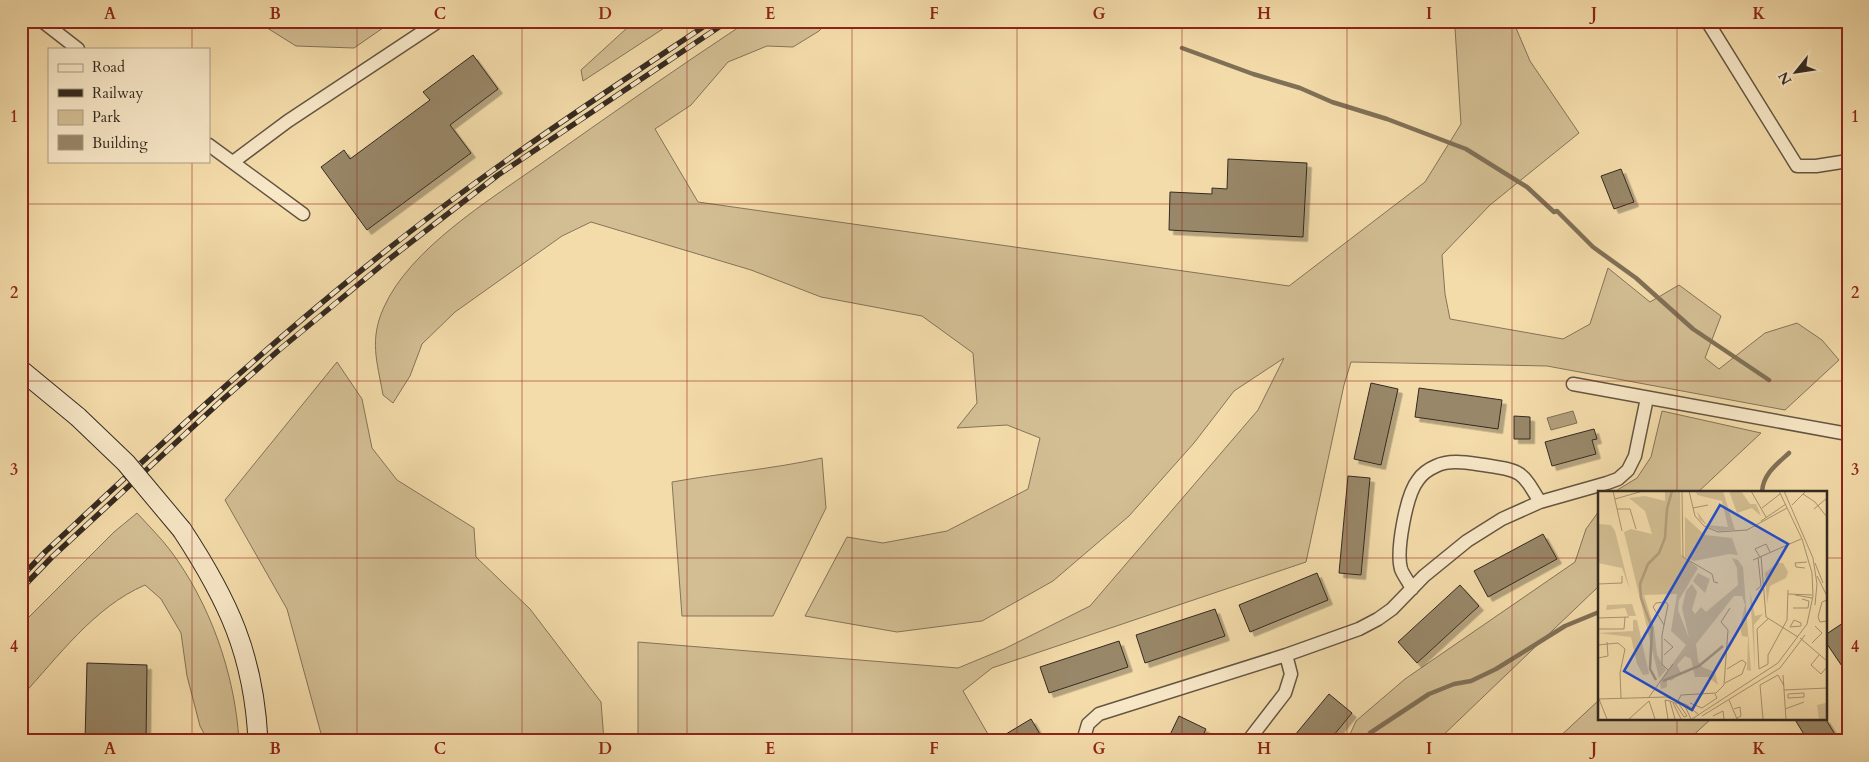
<svg xmlns="http://www.w3.org/2000/svg" width="1869" height="762" font-family="Cardo,serif">
  <style>
    .green { fill: #d3be93; stroke: #84745a }
    .water { fill: #b39f7b; stroke: #807057 }
    .lines { fill: none; stroke-linecap: round; stroke-linejoin: round }
    .stream { stroke: #807057; stroke-width: 4.5 }
    .building { fill: #988768; stroke: #342a20; filter: url(#shadow) }
    .street-casing { stroke: #645642; stroke-width: 15 }
    .secondary-casing { stroke: #342a20; stroke-width: 21 }
    .street { stroke: #f8e8c8; stroke-width: 12 }
    .secondary { stroke: #f8e8c8; stroke-width: 19 }
    .rail-casing { stroke: #342a20; stroke-width: 5.5 }
    .rail { stroke: #f8e8c8; stroke-width: 4; stroke-dasharray: 11; stroke-linecap: butt }
    .secondary-bridge-casing { stroke: #342a20; stroke-width: 21; stroke-linecap: butt }
    .secondary-bridge { stroke: #f8e8c8; stroke-width: 19 }
    .grid { fill: none; stroke: #8f2418; stroke-width: 1; stroke-opacity: 0.55 }
    .inset-river { fill: none; stroke: #b39f7b; stroke-width: 2.5 }
    .inset-road { fill: none; stroke: #a79573; stroke-width: 1 }
    .view { fill: #1d4ed8; fill-opacity: 0.15; stroke: #1d4ed8; stroke-width: 2.5 }
    .inset-edge { fill: none; stroke: #342a20; stroke-width: 2.5 }
    .neatline { fill: none; stroke: #8f2418; stroke-width: 2 }
    .grid-label { font-size: 16px; text-anchor: middle; font-weight: bold; fill: #8f2418 }
  </style>
  <defs>
    <filter id="shadow"><feDropShadow dx="4.5" dy="4.5" stdDeviation="0" flood-color="#0004"/></filter>
  </defs>
  <rect width="100%" height="100%" fill="#f4dcaa"/>
  <filter id="stains"><feTurbulence type="fractalNoise" baseFrequency=".004" numOctaves="4"/><feColorMatrix values="0 0 0 0 .2 0 0 0 0 .09 0 0 0 0 .02 0 0 0 .5 -.17"/></filter>
  <radialGradient id="worn" r=".72"><stop offset=".6" stop-color="#630" stop-opacity="0"/><stop offset="1" stop-color="#630" stop-opacity=".3"/></radialGradient>
  <path class="green" d="M256 21H393L354 48 296 46Z
    M630 21H675L583 81 581 70 627 28Z
    M748 21H829L819 31 793 47 767 46 728 62 691 105 655 129 698 202 1289 286 1425 182 1461 124 1455 28 1452 21H1513L1530 61 1579 133 1490 205 1442 255 1445 294 1450 319 1563 339 1590 324 1608 268 1650 302 1679 285 1721 316 1705 358 1719 369 1765 333 1797 323 1822 340 1839 360 1785 410 1547 366 1351 362 1344 385 1306 562 992 668 963 691 992 741H638V642L958 668 1004 649 1090 606 1258 410 1284 358 1234 391 1194 443 1129 516 1053 581 982 621 897 632 805 616 847 537 883 543 947 531 1028 489 1040 438 1007 425 957 428 977 403 973 353 922 316 821 297 751 270 591 222 562 236 455 312 422 344 410 376 393 403 383 395C377 361 369 340 384 307 410 249 488 201 539 165 608 116 677 68 748 21Z
    M337 362 362 399 372 448 397 480 474 528 476 557 530 609 601 702 604 741H323L287 609 225 500Z
    M1662 411 1761 433 1698 492H1614L1637 478 1651 457Z
    M822 458 826 508 773 616H682L672 482C722 473 773 469 822 458Z
    M1599 511V586L1437 741H1347L1356 721 1405 679 1575 562 1586 529Z
    M137 513C148 525 160 537 170 550 210 603 235 674 239 741H208L200 726 187 676 181 633 161 599 145 585C94 607 58 657 21 697V625L114 532Z
    M1599 700V718H1712L1687 741H1555Z"/>
  <path class="water" d="M1573 411 1577 423 1551 430 1547 418Z"/>
  <g class="lines">
    <path class="stream" d="M1182 48 1253 74 1300 88 1332 102 1387 119 1466 149 1527 187 1554 212 1557 211 1593 247 1636 278 1693 329 1769 380
      M1762 492C1763 474 1777 464 1789 453
      M1364 741 1370 733 1429 694 1454 684 1471 681 1496 669 1565 626 1599 612"/>
  </g>
  <path class="building" d="M473 55 498 89 450 125 471 153 367 230 321 167 344 150 350 159 430 100 423 92Z
    M1228 159 1307 163 1303 237 1169 230 1170 192 1212 194V188L1227 189Z
    M1621 169 1634 202 1614 209 1601 176Z
    M1371 383 1398 389 1381 465 1354 459Z
    M1419 388 1502 400 1498 429 1415 417Z
    M1514 416 1530 417V439H1514Z
    M1594 429 1597 439 1592 440 1596 454 1552 466 1545 442Z
    M1348 476 1370 478 1361 575 1339 573Z
    M1543 534 1557 559 1488 597 1474 571Z
    M1317 573 1328 600 1250 632 1239 605Z
    M1460 585 1479 606 1417 663 1398 642Z
    M1215 609 1225 636 1145 663 1136 635Z
    M1846 621 1848 625V675L1825 641V635Z
    M1119 641 1128 667 1049 693 1040 667Z
    M87 663 147 665 146 741H85Z
    M1329 694 1352 713 1329 741H1290Z
    M1179 716 1206 729 1200 741H1167Z
    M1794 718H1825L1839 741H1808Z
    M1031 719 1044 741H1011L1006 734Z"/>
  <g class="lines">
    <g class="street-casing">
      <path id="street" d="M42 21 78 49
        M1707 21 1797 166H1816L1848 161
        M209 145 303 214
        M233 162 288 121 439 21
        M1573 384 1848 434
        M1412 589C1409 582 1403 575 1401 569 1396 551 1406 495 1418 480 1422 474 1429 469 1436 466 1450 459 1469 463 1484 465 1522 471 1521 470 1540 502
        M1083 741 1088 724 1099 714 1286 655 1359 629 1378 619 1392 609 1424 576 1467 541 1502 519 1540 502 1607 483 1618 479 1628 470 1635 456 1647 398
        M1248 741 1285 693 1291 674 1286 655"/>
    </g>
    <g class="secondary-casing">
      <path id="secondary" d="M21 370 78 417
        M182 530C228 600 254 655 258 741"/>
    </g>
    <use href="#street" class="street"/>
    <use href="#secondary" class="secondary"/>
    <g class="rail-casing">
      <path id="rail" d="M21 577 46 551C156 449 265 346 383 253 488 169 600 96 712 21
        M21 589 52 557 221 401 279 350 388 260 498 175 728 21"/>
    </g>
    <use href="#rail" class="rail"/>
    <g class="secondary-bridge-casing">
      <path id="secondary-bridge" d="M78 417 126 463 182 530"/>
    </g>
    <use href="#secondary-bridge" class="secondary-bridge"/>
  </g>
  <path class="grid" d="M192 21V49M357 21V741M522 21V741M687 21V741M852 21V741M1017 21V741M1182 21V741M1347 21V741M1512 21V741M1677 21V492M192 161V741M21 204H1848M21 381H1848M21 558H1599M1825 558H1848M1677 718V741"/>
  <g transform="translate(1598 491)">
    <rect width="229" height="229" fill="#f4dcaa"/>
    <path d="M67 0H82L83 63 100 77 81 109 80 119 91 147 84 117 88 100 94 93 99 101 94 119 97 123 103 116 108 121 140 94 139 77 134 67 140 69 145 76 153 180 149 179 150 146 144 145 142 136 147 114 144 105H136L98 153 100 170 104 176 117 181 120 194 110 186H97L93 168 87 165 79 174 83 182 73 190 69 187V196L63 198 62 190 88 154 73 140 79 103 46 104 56 136 59 164 68 179 61 187 26 41 33 38 54 43 47 20 31 7 47 5 67 10ZM98 0H125L137 39 121 40 113 37 107 33 101 28 99 20 109 34 130 36 124 10 99 4ZM131 0H143L152 13H158L163 25 154 17 139 22ZM87 26 107 44 134 47 140 64 131 63 96 70 87 66ZM0 33 13 34 17 40 32 99 24 77 0 72ZM179 72H185L190 81 188 87 172 95 169 113 167 82ZM100 82 112 88 107 102 95 90ZM152 101 157 125 165 123 156 134 157 181ZM34 113 38 125H30L27 117 8 119 9 114ZM35 129H39L51 183 45 184 39 173 33 146 0 142 35 140ZM228 212 229 228H221L219 214Z" fill="#d3be93"/>
    <path class="inset-river" d="M58 189 52 178 54 137 43 107 42 93 50 73 61 62 67 47 69 18 74 0M65 190 101 175 125 155"/>
    <path class="inset-road" d="M15 0 24 40M84 0 85 66 114 83 116 91 120 92M91 0 97 25 106 35 120 41 149 39 189 17M153 0 168 26M186 0 215 67 219 93 217 114M205 3 217 11 229 26M17 8 45 0M194 14 208 0M95 17 110 14M164 17 182 3M19 18H32L38 38M216 18 229 7M229 25V43M163 30 188 13M163 65 168 126 200 146M162 66 157 58 168 53 172 61M155 69 203 48M217 72 225 92M207 77 198 76 197 72 209 71M219 85 229 105M0 93 24 92V85M158 99 163 95 160 67M190 103 214 104M197 104 214 107M229 109 224 111 220 126 222 131 229 130M195 117H210L211 110 204 108M0 127 31 126M170 128 159 138 161 178 170 173V164L189 129 190 99M196 129 203 132V135L192 136ZM66 134 55 116 58 112 68 111 70 114 64 144V173L70 179M0 138H26L27 126M202 147 229 170M66 148 75 156 66 164M214 152 224 142 217 135M0 154 20 152 27 158 22 182 23 207M221 164 213 174 223 183 229 176M0 167 10 165 9 151M185 184 188 228M127 192 144 183 148 172 144 169 129 178M186 199 229 197M206 202V206L190 207V203ZM51 206 75 173M0 208 68 206 89 214 101 224M1 208 9 228M131 209 139 228M72 210 77 228M80 210 83 204 118 202 126 194 130 139 123 131 132 117M75 212 83 228M92 212 104 217 119 207 117 203M86 213 93 228M136 218 142 216 143 225 139 227M187 218 206 211M104 225 182 177 207 144M115 225 125 220 126 228M31 228 51 210 57 228M70 228 67 209 72 210 77 212H80L81 213 89 225 86 226 77 212M94 228 180 172 209 133 215 105 214 82 204 48 181 0M165 228 162 194 180 184 186 195"/>
    <path class="view" d="M122 14 190 53 94 219 26 180Z"/>
    <rect width="229" height="229" class="inset-edge"/>
  </g>
  <rect width="1869" height="762" fill="none" stroke="#f4dcaa" stroke-width="55"/>
  <rect x="48" y="48" width="162" height="115" fill="#f8e8c8" stroke="#aa9c85"/>
  <rect x="58" y="64" width="25" height="8" fill="#f8e8c8" stroke="#aa9c85"/>
  <text x="92" y="72" font-size="15" fill="#342a20">Road</text>
  <rect x="58" y="89" width="25" height="8" fill="#342a20" stroke="#aa9c85"/>
  <text x="92" y="98" font-size="15" fill="#342a20">Railway</text>
  <rect x="58" y="110" width="25" height="15" fill="#d3be93" stroke="#aa9c85"/>
  <text x="92" y="122" font-size="15" fill="#342a20">Park</text>
  <rect x="58" y="135" width="25" height="15" fill="#988768" stroke="#aa9c85"/>
  <text x="92" y="148" font-size="15" fill="#342a20">Building</text>
  <g transform="translate(1796 72) rotate(240)" stroke="#f8e8c8" stroke-width="4" paint-order="stroke">
  <path d="M0-4L9 19L0 12L-9 19Z" fill="#342a20"/>
  <text y="-8" font-size="14" font-weight="bold" text-anchor="middle" fill="#342a20">N</text>
  </g>
  <rect x="28" y="28" width="1814" height="706" class="neatline"/>
  <g class="grid-label">
    <text x="110" y="19">A</text>
    <text x="275" y="19">B</text>
    <text x="440" y="19">C</text>
    <text x="605" y="19">D</text>
    <text x="770" y="19">E</text>
    <text x="934" y="19">F</text>
    <text x="1099" y="19">G</text>
    <text x="1264" y="19">H</text>
    <text x="1429" y="19">I</text>
    <text x="1594" y="19">J</text>
    <text x="1759" y="19">K</text>
    <text x="14" y="122">1</text>
    <text x="1855" y="122">1</text>
    <text x="14" y="298">2</text>
    <text x="1855" y="298">2</text>
    <text x="14" y="475">3</text>
    <text x="1855" y="475">3</text>
    <text x="14" y="652">4</text>
    <text x="1855" y="652">4</text>
    <text x="110" y="754">A</text>
    <text x="275" y="754">B</text>
    <text x="440" y="754">C</text>
    <text x="605" y="754">D</text>
    <text x="770" y="754">E</text>
    <text x="934" y="754">F</text>
    <text x="1099" y="754">G</text>
    <text x="1264" y="754">H</text>
    <text x="1429" y="754">I</text>
    <text x="1594" y="754">J</text>
    <text x="1759" y="754">K</text>
  </g>
  <rect width="100%" height="100%" filter="url(#stains)"/>
  <rect width="100%" height="100%" fill="url(#worn)"/>
</svg>
